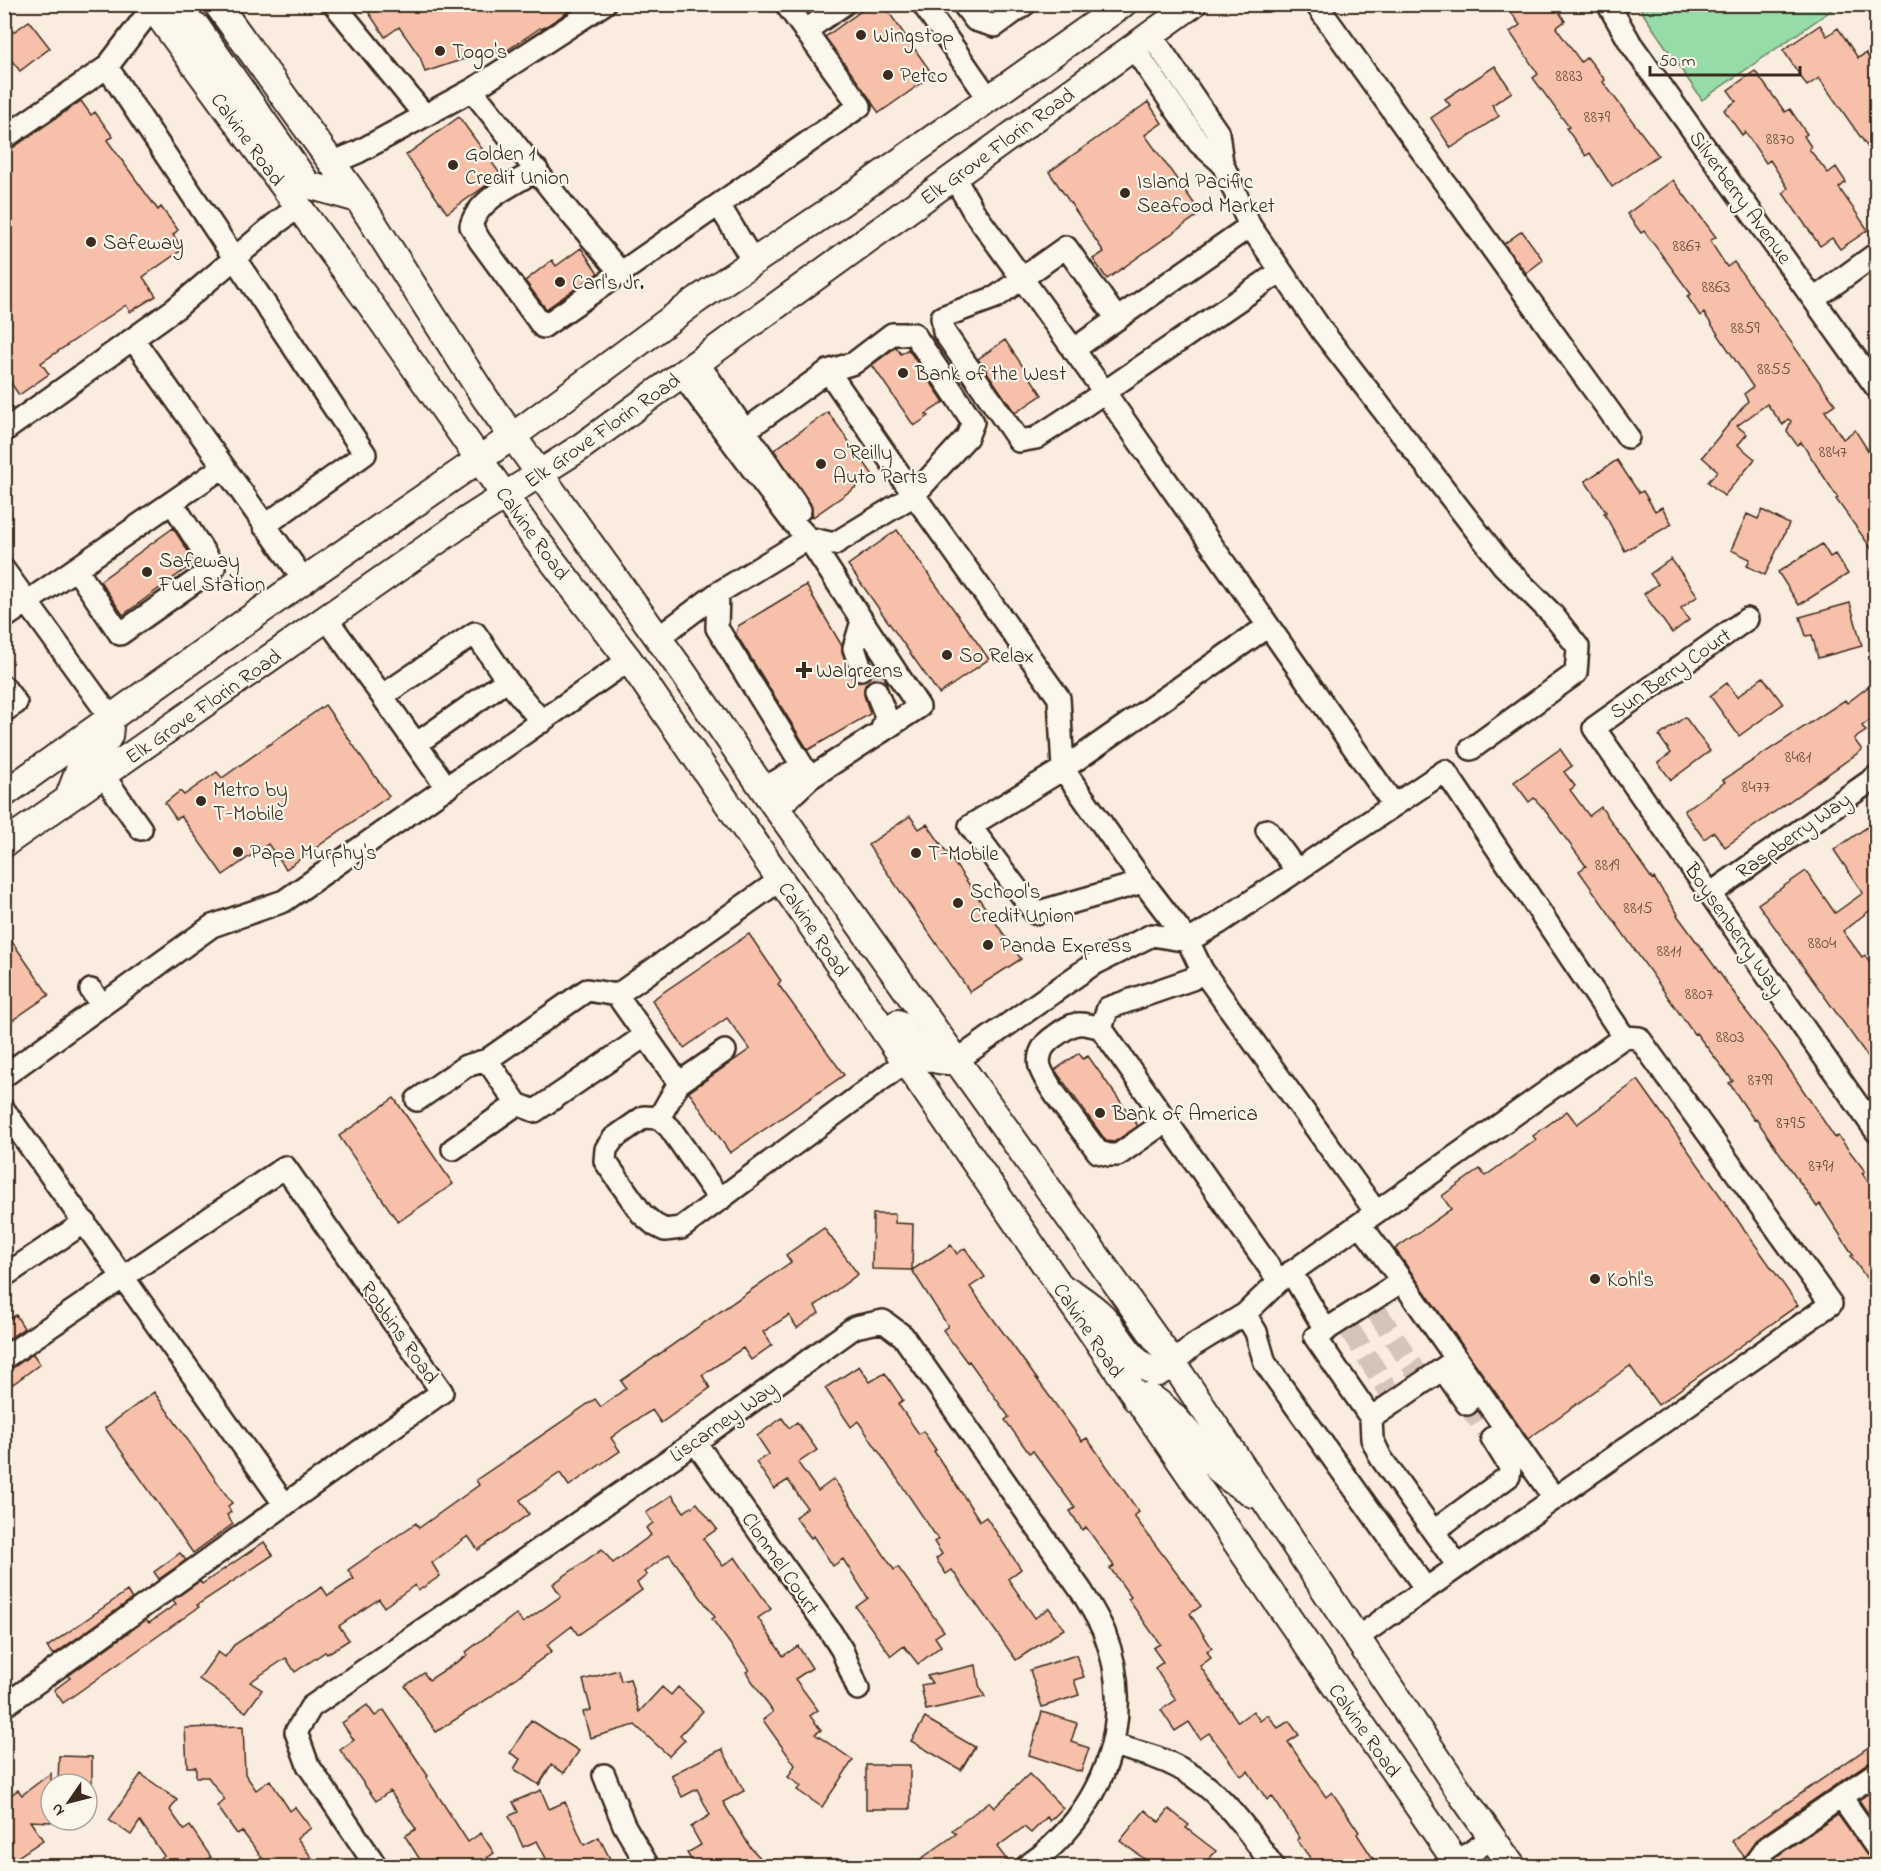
<svg xmlns="http://www.w3.org/2000/svg" width="1881" height="1871" font-family="'Indie Flower',sans-serif">
  <style>
    .green { fill: #96dba8; stroke: #688263; stroke-width: 1.5 }
    .building { fill: #f7c0aa; stroke: #3b2a1e; stroke-width: 1.5 }
    .lines { fill: none; stroke-linecap: round; stroke-linejoin: round }
    .minor-tunnel { stroke: #d4c5b8; stroke-width: 21; stroke-dasharray: 21 10; stroke-linecap: butt }
    .minor-casing { stroke: #3b2a1e; stroke-width: 26 }
    .major-casing { stroke: #3b2a1e; stroke-width: 30 }
    .minor { stroke: #fbf7ec; stroke-width: 21 }
    .major { stroke: #fbf7ec; stroke-width: 26 }
    .poi-dot { fill: #3b2a1e; stroke: #fbf7ec; stroke-width: 2 }
    .labels { text-anchor: middle; stroke-width: 4.5; stroke-linejoin: round; paint-order: stroke }
    .number-label { font-size: 18px; fill: #6a5041 }
    .poi-label { font-size: 21px; fill: #3b2a1e; stroke: #fbf7ec; text-anchor: start }
    .street-label { font-size: 21px; fill: #3b2a1e; stroke: #fbf7ec }
  </style>
  <rect width="100%" height="100%" fill="#faecdf"/>
  <filter id="ink" filterUnits="userSpaceOnUse"><feTurbulence type="fractalNoise" baseFrequency=".0167" numOctaves="2"/><feDisplacementMap in="SourceGraphic" scale="12" xChannelSelector="R" yChannelSelector="G"/><feConvolveMatrix kernelMatrix="1 2 1 2 8 2 1 2 1" color-interpolation-filters="sRGB"/></filter>
  <g filter="url(#ink)">
    <path class="green" d="M1638 5H1839L1702 100 1646 18Z"/>
    <path class="building" d="M363 4H580L542 29 540 28 499 56 494 49 425 72 420 57 399 27 385 37Z
      M871 4H883L933 75 879 113 825 37Z
      M1505 4H1554L1565 21 1556 28 1581 62 1587 57 1605 80 1603 82 1658 155 1612 187 1590 153 1586 156 1566 128 1569 127 1533 78 1538 74 1510 32 1520 25Z
      M29 21 50 48 20 71 4 51V39Z
      M1820 25 1827 36 1838 28 1858 58 1866 53 1876 69V159L1819 78 1807 86 1783 50Z
      M1495 66 1512 92 1492 105 1499 116 1451 148 1431 118 1450 105 1445 99Z
      M1755 71 1785 112 1790 109 1807 134 1804 136 1811 147 1809 149 1828 173 1836 167 1846 182 1839 188 1868 230 1840 249 1832 238 1820 246 1783 193 1788 188 1770 160 1766 163 1745 132 1742 135 1724 110 1736 101 1728 90Z
      M81 101 91 115 95 112 113 137 107 140 158 210 161 207 178 230 173 235 183 249 143 277 156 296 130 312 126 305 41 363 49 374 19 395 11 383 4 387V154Z
      M1148 102 1162 123 1145 135 1201 213 1107 279 1093 259 1104 252 1049 172Z
      M459 117 501 175 447 213 406 155Z
      M1673 180 1716 237 1710 241 1727 267 1734 262 1835 404 1825 411 1843 439 1855 430 1876 463V555L1836 499 1838 498 1801 442 1797 445 1787 431 1791 421 1788 419 1783 425 1767 404 1737 426 1747 434 1738 445 1755 459 1724 496 1708 482 1718 471 1702 457 1748 401 1744 394 1753 387 1704 313 1700 316 1687 296 1691 294 1644 231 1641 233 1627 214Z
      M1522 231 1543 260 1526 273 1504 244Z
      M581 248 598 273 546 309 525 281 552 260 556 266Z
      M1005 340 1042 395 1015 413 978 359Z
      M896 347 901 354 908 349 944 402 926 414 929 416 914 426 872 365Z
      M828 412 873 475 813 517 810 503 774 450Z
      M1617 460 1639 493 1643 491 1655 511 1662 507 1672 524 1625 551 1604 513 1606 512 1585 481Z
      M1762 510 1789 524 1765 575 1747 566 1750 559 1731 550 1747 514 1758 519Z
      M173 528 195 562 123 615 100 581Z
      M897 530 989 659 939 694 848 565Z
      M1822 544 1830 557 1835 554 1848 574 1799 605 1778 572Z
      M1671 559 1698 596 1681 608 1689 620 1672 633 1644 594 1658 584 1650 574Z
      M806 585 842 646V652L852 678 859 682 870 678 874 671 873 661 888 685 877 678 866 683 864 689V695L870 714 808 750 736 634 738 626Z
      M1850 603 1862 646 1818 658 1812 635 1806 636 1800 617Z
      M1763 677 1783 704 1739 736 1710 696 1727 683 1737 697Z
      M1876 681V715L1862 726 1866 731 1854 739 1862 750 1725 847 1714 832 1704 839 1684 811 1725 782 1723 780 1845 700 1847 703Z
      M325 705 389 796 286 869 268 844 223 875 181 816 176 819 165 803 180 791 184 795 217 772 222 778Z
      M1685 717 1710 751 1671 780 1658 763 1671 753 1659 736Z
      M1560 749 1572 766 1564 772 1575 786 1570 790 1589 816 1601 807 1652 879 1654 878 1678 914 1677 915 1740 1001 1739 1002 1777 1051 1835 1138 1838 1136 1865 1171 1862 1173 1876 1194V1292L1851 1256 1853 1255 1820 1204 1817 1207 1756 1119 1754 1120 1729 1083 1733 1081 1696 1033 1694 1034 1579 871 1586 866 1544 809 1534 798 1529 802 1514 782Z
      M910 816 919 829 927 824 1021 959 970 992 868 845Z
      M1876 821V913L1873 908 1843 931 1862 957 1865 955 1876 971V1068L1758 904 1806 871 1835 913 1863 893 1834 850Z
      M4 930 49 995 4 1026Z
      M749 934 781 981 778 984 844 1075 730 1153 689 1092 750 1049 727 1018 684 1048 652 1000Z
      M1079 1053 1083 1059 1088 1056 1138 1126 1114 1142 1106 1141 1055 1070Z
      M1638 1080 1798 1305 1658 1405 1630 1366 1528 1439 1395 1249 1451 1209 1442 1196 1480 1169 1485 1176 1536 1140 1533 1136 1567 1111 1577 1124Z
      M394 1098 453 1184 398 1222 339 1136Z
      M873 1214H895V1223L913 1224 912 1270 951 1245 957 1254 965 1248 985 1277 970 1287 1082 1441 1087 1438 1139 1512 1134 1516 1201 1606 1190 1614 1212 1648 1207 1651 1211 1658 1200 1666 1238 1722 1253 1711 1260 1721 1268 1715 1278 1728 1289 1721 1299 1735 1288 1742 1326 1797 1332 1792 1359 1832 1357 1834 1378 1866H1316L1297 1840 1300 1838 1272 1796 1267 1800 1248 1771 1241 1776 1209 1733 1200 1739 1189 1722 1175 1731 1161 1710 1176 1700 1155 1668 1163 1662 1153 1648 1160 1644 1128 1599 1131 1597 1110 1568 1114 1566 1086 1527 1082 1530 1070 1511 1075 1508 1033 1451 1029 1453 1005 1420 1009 1417 969 1361 967 1362 943 1330 948 1326 912 1270 872 1269Z
      M824 1228 858 1274 815 1306 819 1313 797 1328 789 1315 763 1332 772 1345 751 1360 743 1348 702 1375 710 1388 661 1423 652 1410 624 1428 611 1438 620 1451 569 1486 560 1473 520 1500 529 1514 478 1550 468 1536 432 1563 440 1576 418 1591 415 1585 384 1607 379 1599 339 1626 349 1640 327 1654 325 1652 295 1672 286 1658 250 1682 262 1690 246 1712 199 1679 218 1652 225 1657 234 1645 322 1587 328 1596 354 1579 348 1570 416 1523 419 1528 479 1485 476 1480 595 1399 601 1407 626 1388 621 1381 791 1262 786 1255Z
      M4 1315 8 1320 16 1315 24 1328 4 1342Z
      M33 1354 40 1364 13 1384 4 1371 11 1369Z
      M859 1366 870 1382 885 1373 903 1400 898 1404 919 1434 923 1431 936 1450 934 1451 980 1521 986 1517 1021 1569 1008 1579 1035 1618 1049 1608 1064 1629 1016 1660 952 1570 946 1574 936 1559 942 1554 934 1542 938 1539 858 1421 851 1427 825 1388Z
      M154 1392 232 1503 228 1506 231 1512 227 1515 233 1524 193 1553 105 1428Z
      M782 1418 789 1428 797 1422 817 1450 798 1463 818 1491 834 1479 894 1570 898 1567 944 1631 935 1637 941 1646 918 1664 904 1646 891 1656 856 1607 868 1598 843 1559 833 1566 813 1536 811 1538 795 1517 807 1508 788 1480 774 1489 756 1462 769 1454 757 1436Z
      M672 1495 684 1512 697 1503 717 1529 703 1539 723 1566 735 1557 750 1579 771 1609 758 1618 783 1656 798 1646 812 1668 795 1679 818 1710 810 1716 821 1730 815 1734 853 1760 822 1807 797 1790 801 1786 788 1777 795 1765 763 1720 773 1712 746 1672 749 1670 712 1619 715 1617 669 1554 644 1572 647 1575 637 1583 642 1590 578 1635 572 1626 547 1645 552 1651 489 1698 436 1732 405 1686 424 1673 429 1680 468 1655 466 1652 516 1614 523 1623 561 1596 553 1584 602 1549 613 1563 651 1535 646 1528 653 1523 646 1513Z
      M264 1542 273 1555 197 1605 199 1607 63 1703 54 1690 70 1678 68 1676 146 1620 149 1623 176 1604 173 1600 200 1581 202 1584Z
      M180 1553 186 1560 159 1579 154 1572Z
      M127 1591 132 1599 53 1655 47 1647Z
      M1076 1655 1084 1677 1074 1680 1079 1695 1042 1707 1030 1670Z
      M976 1665 979 1685 985 1697 926 1710 921 1685 932 1683 927 1676Z
      M618 1670 621 1681 630 1679 639 1712 662 1687 671 1695 678 1687 703 1711 680 1735 685 1740 669 1756 635 1725 590 1738 583 1712 591 1710 583 1680Z
      M367 1705 375 1716 384 1710 428 1776 426 1777 468 1842 481 1833 494 1853 487 1858 492 1866H424L405 1836 416 1829 390 1791 376 1801 340 1750 354 1740 342 1723Z
      M1042 1712 1077 1723 1071 1742 1089 1748 1081 1772 1029 1755Z
      M925 1718 975 1747 961 1770 911 1741Z
      M531 1720 579 1751 564 1773 551 1765 539 1785 514 1769 520 1759 510 1753Z
      M243 1726 245 1774 256 1790 270 1780 290 1811 295 1807 311 1828 297 1838 318 1866H268L242 1831 237 1834 217 1806 225 1800 208 1777H196V1767H187L185 1728Z
      M1876 1742V1760L1869 1762 1758 1838 1744 1857 1732 1841Z
      M722 1749 744 1791 723 1802 750 1847 768 1866H695L687 1853 701 1845 691 1827 710 1815 697 1789 682 1797 671 1775Z
      M59 1756 92 1757V1784H58Z
      M866 1765H910V1809H866Z
      M51 1773V1822L30 1821 43 1840 4 1866V1800L18 1790 22 1795Z
      M141 1774 177 1800 170 1810 184 1830 190 1826 211 1857 196 1866H147L164 1856 140 1821 131 1835 109 1820Z
      M1029 1774 1063 1808 1050 1821 1047 1817 1031 1833 1024 1827 997 1847 1007 1860 998 1866H911L956 1834 952 1830 989 1802 994 1808Z
      M1876 1788V1825L1859 1800Z
      M541 1790 549 1809 565 1802 584 1845 599 1837 611 1861 600 1866H550L537 1841 523 1847 509 1816 518 1812 513 1802Z
      M1169 1809 1189 1825 1186 1828 1216 1851 1203 1866H1154L1120 1841 1145 1810 1159 1822Z
      M1838 1815 1866 1854 1870 1858 1876 1860V1866H1780L1774 1858Z"/>
    <g class="lines">
      <path class="minor-tunnel" d="M870 663 885 687
        M1377 1312 1417 1373
        M1350 1330 1390 1393
        M1467 1404 1492 1438"/>
      <g class="minor-casing">
        <path id="minor" d="M334 4 425 116
          M923 4 989 99
          M963 4 975 20 995 26 1025 4
          M1316 4 1628 437
          M1608 4 1631 44 1876 387
          M805 31 844 4
          M1133 47 1199 143 1222 163 1218 133 1151 35
          M107 67 365 454 264 526
          M472 90 604 4
          M4 138 107 67 152 8
          M332 163 358 152 472 90 570 213 622 274
          M537 170C514 184 478 199 471 226L480 241 543 327 860 106 786 4
          M954 177 974 212 1105 393 1394 805
          M719 205 753 261
          M1281 271 1322 331 1503 565 1552 614 1578 647 1576 673 1471 749
          M1814 299 1876 254
          M1117 319 1250 226
          M133 339 304 580
          M1073 350 1117 319 1066 247 996 297 942 317 944 332 1019 441 1036 438 1065 419 1281 271 1250 226 1222 163
          M698 363 800 510
          M682 375 790 519 808 538 834 544 914 495 1059 698 1063 769
          M746 430 828 371 914 495 967 437 973 422 914 334H892L854 363 828 371
          M4 431 176 308 274 225 298 207
          M76 569 120 634 214 568 172 502
          M4 570 111 718
          M718 593 717 628 810 778
          M4 618 223 467
          M327 619 382 696
          M1747 619 1594 728 1876 1131
          M658 638 718 593 808 538 919 707 810 778 777 809
          M861 669 854 648 862 621
          M4 687 16 703 4 711
          M876 691 886 716 881 732
          M416 744 382 696 475 633 507 680
          M1063 769 1268 626
          M103 775 141 829
          M447 788 416 744 507 680 542 722
          M763 789 802 766
          M1267 830 1297 871
          M1143 882 1063 769 970 826 1035 913 1143 882 1188 941 1202 970
          M1710 894 1876 777
          M91 990 102 1006
          M1101 1028C1078 1021 1074 1022 1055 1036 1044 1043 1037 1054 1040 1067 1046 1087 1085 1133 1098 1152L1109 1155H1118L1166 1121
          M956 1061 1092 965 1152 935 1188 941 1219 923 1445 771 1624 1037 1639 1038 1831 1304 1426 1589 1265 1363 1256 1332 1245 1314 1194 1345 1173 1363
          M4 1076 212 926 284 901 629 660
          M679 1083 725 1051
          M417 1100 466 1066 487 1060 587 990 617 995
          M517 1104 535 1111 646 1035
          M4 1110 285 1505
          M659 1118 679 1083 617 995 780 880
          M453 1149 517 1104 487 1060
          M720 1200 670 1128 659 1118 644 1117 614 1138 606 1149 605 1161 642 1214 655 1225 665 1230 681 1228 905 1062
          M1360 1224 1402 1281
          M1291 1272 1326 1331
          M4 1276 85 1222
          M1279 1281 1101 1028 1108 1008 1192 979 1202 970 1376 1212
          M1245 1314 1279 1281 1624 1037
          M4 1358 285 1167 442 1392 4 1706
          M1457 1359 1371 1418 1315 1337 1402 1281 1554 1498
          M1443 1369 1467 1404
          M1371 1418 1372 1439 1381 1458 1458 1566
          M695 1442 830 1631 842 1650 858 1689
          M1434 1531 1509 1476 1510 1467 1492 1438
          M1357 1638 1426 1589
          M1113 1745C1127 1749 1143 1753 1157 1758 1213 1778 1240 1820 1273 1866
          M604 1775 624 1825 648 1866
          M1841 1797 1876 1847
          M376 1866 308 1765 296 1732 311 1707 695 1442 855 1327 883 1321 903 1336 1082 1592C1090 1605 1098 1618 1104 1632 1139 1720 1102 1815 1027 1866
          M1451 1866 1492 1838
          M1753 1866 1765 1849 1876 1773"/>
      </g>
      <g class="major-casing">
        <path id="major" d="M150 4 370 304 531 533 629 660 1459 1866
          M217 4 358 199 485 398 682 671 777 809 1173 1363 1462 1795 1512 1866
          M152 8 196 26 308 185 358 199
          M4 794 304 580 513 436 698 299 841 203 1123 4
          M68 799 79 770 101 749 109 736 111 718
          M4 844 464 522 578 449 1193 4
          M898 1023C917 1049 921 1063 956 1061
          M1071 1292C1081 1299 1093 1307 1102 1316 1119 1334 1132 1367 1158 1373L1173 1363
          M1136 1399 1146 1396C1169 1403 1203 1454 1222 1473 1231 1481 1243 1487 1253 1494"/>
      </g>
      <use href="#minor" class="minor"/>
      <use href="#major" class="major"/>
    </g>
  </g>
  <g class="poi-dot">
    <circle cx="861" cy="35" r="6"/>
    <circle cx="440" cy="51" r="6"/>
    <circle cx="888" cy="75" r="6"/>
    <circle cx="453" cy="165" r="6"/>
    <circle cx="1125" cy="193" r="6"/>
    <circle cx="91" cy="242" r="6"/>
    <circle cx="560" cy="282" r="6"/>
    <circle cx="903" cy="373" r="6"/>
    <circle cx="821" cy="464" r="6"/>
    <circle cx="147" cy="572" r="6"/>
    <circle cx="947" cy="655" r="6"/>
    <path d="M801 661h6v6h6v6h-6v6h-6v-6h-6v-6h6z"/>
    <circle cx="201" cy="801" r="6"/>
    <circle cx="238" cy="852" r="6"/>
    <circle cx="916" cy="853" r="6"/>
    <circle cx="958" cy="903" r="6"/>
    <circle cx="988" cy="945" r="6"/>
    <circle cx="1100" cy="1113" r="6"/>
    <circle cx="1595" cy="1279" r="6"/>
  </g>
  <g class="labels">
    <g class="number-label">
      <text x="1569" y="81">8883</text>
      <text x="1597" y="122">8879</text>
      <text x="1780" y="144">8870</text>
      <text x="1687" y="251">8867</text>
      <text x="1716" y="292">8863</text>
      <text x="1745" y="333">8859</text>
      <text x="1774" y="374">8855</text>
      <text x="1833" y="457">8847</text>
      <text x="1798" y="762">8481</text>
      <text x="1756" y="792">8477</text>
      <text x="1607" y="870">8819</text>
      <text x="1638" y="913">8815</text>
      <text x="1822" y="948">8804</text>
      <text x="1669" y="956">8811</text>
      <text x="1699" y="999">8807</text>
      <text x="1730" y="1042">8803</text>
      <text x="1760" y="1085">8799</text>
      <text x="1791" y="1128">8795</text>
      <text x="1821" y="1171">8791</text>
    </g>
    <g class="poi-label">
      <text x="873" y="42">Wingstop</text>
      <text x="452" y="58">Togo's</text>
      <text x="900" y="82">Petco</text>
      <text x="465" y="160">Golden 1<tspan x="465" dy="24">Credit Union</tspan></text>
      <text x="1137" y="188">Island Pacific<tspan x="1137" dy="24">Seafood Market</tspan></text>
      <text x="103" y="249">Safeway</text>
      <text x="572" y="289">Carl's Jr.</text>
      <text x="915" y="380">Bank of the West</text>
      <text x="833" y="459">O'Reilly<tspan x="833" dy="24">Auto Parts</tspan></text>
      <text x="159" y="567">Safeway<tspan x="159" dy="24">Fuel Station</tspan></text>
      <text x="959" y="662">So Relax</text>
      <text x="816" y="677">Walgreens</text>
      <text x="213" y="796">Metro by<tspan x="213" dy="24">T-Mobile</tspan></text>
      <text x="250" y="859">Papa Murphy's</text>
      <text x="928" y="860">T-Mobile</text>
      <text x="970" y="898">School's<tspan x="970" dy="24">Credit Union</tspan></text>
      <text x="1000" y="952">Panda Express</text>
      <text x="1112" y="1120">Bank of America</text>
      <text x="1607" y="1286">Kohl's</text>
    </g>
    <g class="street-label">
      <text transform="translate(248 139) rotate(54)" y="7">Calvine Road</text>
      <text transform="translate(997 146) rotate(-36)" y="7">Elk Grove Florin Road</text>
      <text transform="translate(1741 197) rotate(54)" y="7">Silverberry Avenue</text>
      <text transform="translate(602 430) rotate(-35)" y="7">Elk Grove Florin Road</text>
      <text transform="translate(533 533) rotate(54)" y="7">Calvine Road</text>
      <text transform="translate(1670 673) rotate(-35)" y="7">Sun Berry Court</text>
      <text transform="translate(203 706) rotate(-35)" y="7">Elk Grove Florin Road</text>
      <text transform="translate(1793 835) rotate(-35)" y="7">Raspberry Way</text>
      <text transform="translate(814 929) rotate(56)" y="7">Calvine Road</text>
      <text transform="translate(1735 929) rotate(55)" y="7">Boysenberry Way</text>
      <text transform="translate(1089 1330) rotate(56)" y="7">Calvine Road</text>
      <text transform="translate(400 1332) rotate(55)" y="7">Robbins Road</text>
      <text transform="translate(723 1421) rotate(-35)" y="7">Liscarney Way</text>
      <text transform="translate(781 1563) rotate(55)" y="7">Clonmel Court</text>
      <text transform="translate(1365 1730) rotate(55)" y="7">Calvine Road</text>
    </g>
  </g>
  <rect width="1881" height="1871" fill="none" stroke="#fbf7ec" stroke-width="24"/>
  <rect x="12" y="12" width="1857" height="1847" fill="none" stroke="#3b2a1e" stroke-width="2" filter="url(#ink)"/>
  <g transform="translate(69 1802) rotate(235)"><circle r="28" fill="#fbf7ec" stroke="#aea59a" stroke-width="1.5"/>
  <path d="M0-4.5L10 22L0 15L-10 22Z" fill="#3b2a1e"/>
  <text y="-9" font-size="16" font-weight="bold" text-anchor="middle" fill="#3b2a1e">N</text>
  </g>
  <path d="M1650 66v9h150v-9" fill="none" stroke="#3b2a1e" stroke-width="3"/>
  <text x="1659" y="66" font-size="18" fill="#3b2a1e" stroke="#fbf7ec" stroke-width="4.5" paint-order="stroke">50 m</text>
</svg>
